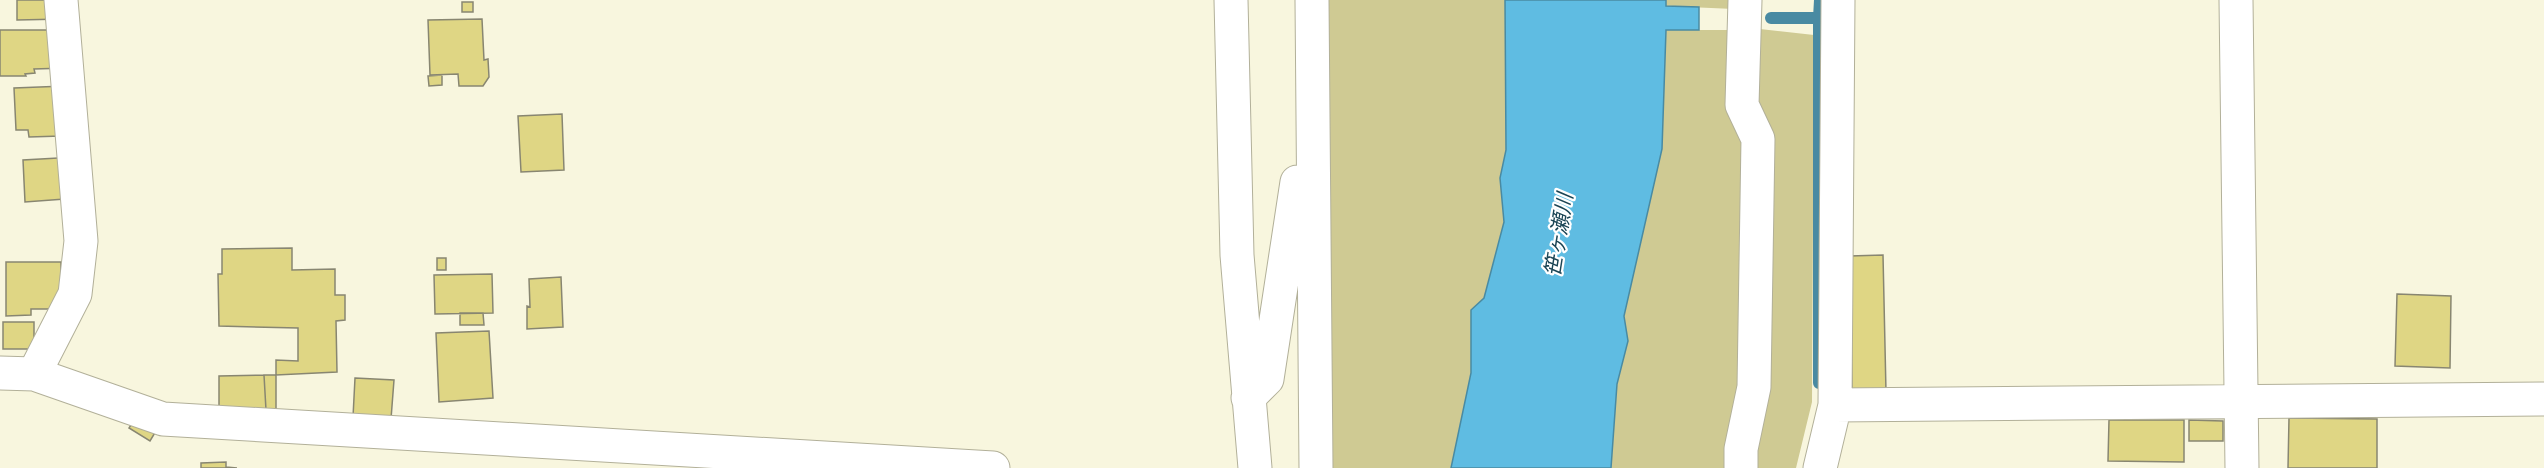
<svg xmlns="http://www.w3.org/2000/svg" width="2544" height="468" font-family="'Exo 2','Noto Sans JP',sans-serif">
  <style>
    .green { fill: #cfca93 }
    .water { fill: #5fbce2; stroke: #498aa2; stroke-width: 1.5 }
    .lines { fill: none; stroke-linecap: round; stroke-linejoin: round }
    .stream { stroke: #498aa2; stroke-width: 12 }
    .building { fill: #dfd684; stroke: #888671; stroke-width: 1.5 }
    .street-casing { stroke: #b2b099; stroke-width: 35 }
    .street { stroke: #fff; stroke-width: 33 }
    .labels { text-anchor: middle; stroke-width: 4.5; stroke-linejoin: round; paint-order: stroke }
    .water-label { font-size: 21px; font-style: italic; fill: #1a4454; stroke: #fff }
  </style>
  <rect width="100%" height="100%" fill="#f8f6de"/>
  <path class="green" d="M1321 0H1505L1506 150 1500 178 1504 222 1484 298 1471 310V373L1451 468H1325Z
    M1666 0H1734V9L1665 6Z
    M1751 28 1814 35 1812 402 1796 468H1751Z
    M1666 30H1733L1750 143 1745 387 1732 468H1611L1617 384 1628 341 1623 316 1662 149Z"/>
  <path class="water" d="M1505 0H1666V6L1699 7V30H1666L1662 149 1624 316 1628 341 1617 384 1611 468H1451L1471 373V310L1484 298 1504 222 1500 178 1506 150Z"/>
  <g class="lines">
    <path class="stream" d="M1771 18H1819L1820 0
      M1819 383V18"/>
  </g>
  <path class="building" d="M17 0H63V19L17 20Z
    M462 2H473V12H462Z
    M482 19 484 60 488 59 489 77 483 86H459L458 74 430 75 428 20Z
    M0 30H62L67 68 34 69 35 73 25 74 26 76H0Z
    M442 75V85L429 86 428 76Z
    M65 86 61 136 29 137 28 130H16L14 88Z
    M562 114 564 170 521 172 518 116Z
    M76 157 78 198 25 202 23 160Z
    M292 248V270L335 269V295H345V320L336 321 337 372 276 375V360L298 361V328L219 326 218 274H222V249Z
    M1883 255 1886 392 1852 393 1850 256Z
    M437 258H446V270H437Z
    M6 262H61L60 309H31V315L6 316Z
    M492 274 493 313 435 314 434 275Z
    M561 277 563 327 527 329V306L530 307 529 279Z
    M2397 294 2451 296 2450 368 2395 366Z
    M460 313H483L484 325H460Z
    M3 322H34V349H3Z
    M489 331 493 398 439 402 436 333Z
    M264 375 266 410 219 411V376Z
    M264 375H276V410H266Z
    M355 378 394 380 391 419 353 417Z
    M2289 418 2377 419V468H2288Z
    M135 419 156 431 150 441 129 428Z
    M2109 420H2184V462L2108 461Z
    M2189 420 2223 421V441H2189Z
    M226 462V467L237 468H201V463Z"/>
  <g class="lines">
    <g class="street-casing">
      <path id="street" d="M1231 0 1237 255 1255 468
        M1312 0 1316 468
        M2236 0 2242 468
        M0 373 34 374 163 419 993 468
        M34 374 75 294 81 241 61 0
        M1248 398 1267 379 1297 182
        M1835 405 2544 399
        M1741 468V449L1754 387 1758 139 1742 105 1745 0
        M1820 468 1835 405 1838 0"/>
    </g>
    <use href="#street" class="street"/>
  </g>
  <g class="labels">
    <g class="water-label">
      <text transform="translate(1559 235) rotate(-81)" y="7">笹ヶ瀬川</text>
    </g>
  </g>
</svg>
